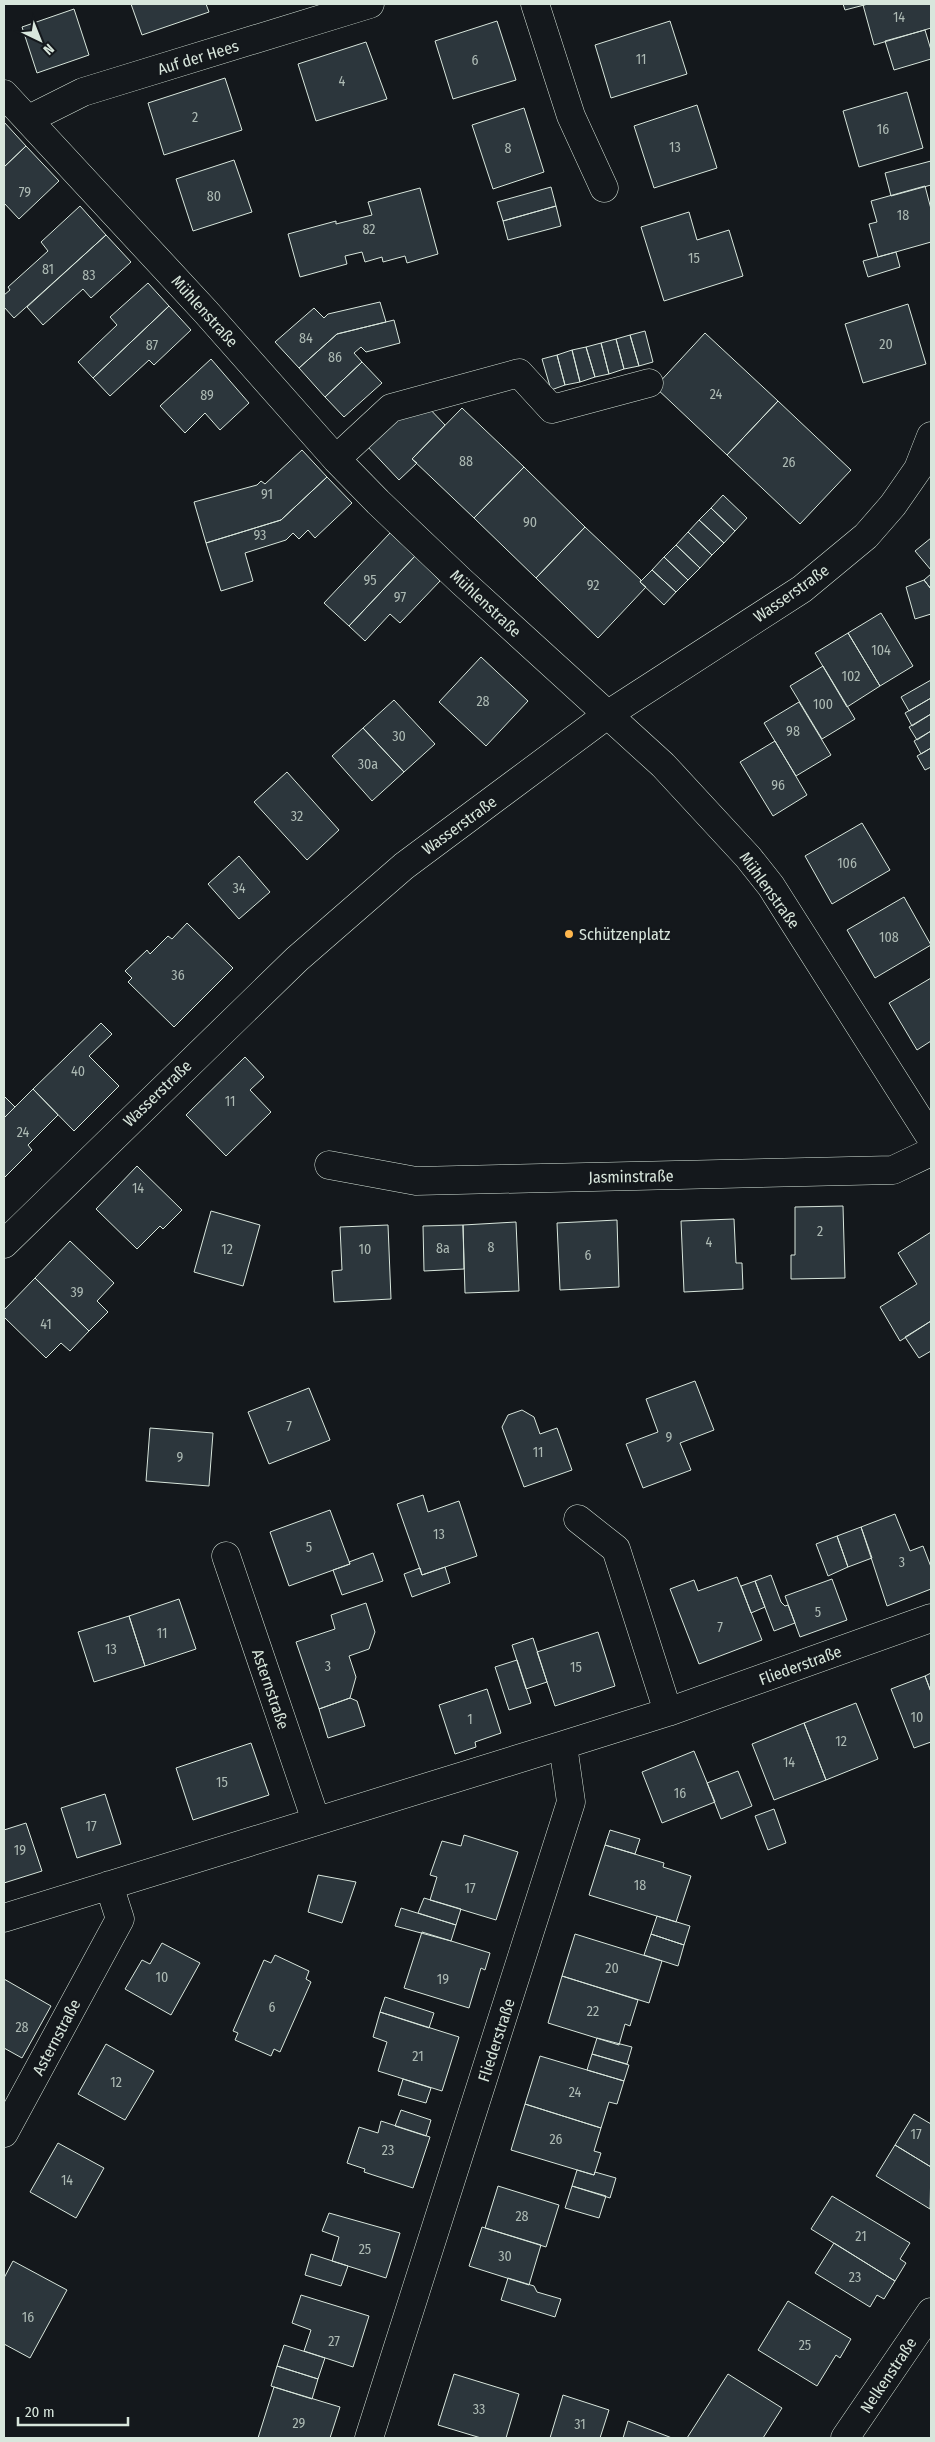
<svg xmlns="http://www.w3.org/2000/svg" width="935" height="2442" font-family="'Fira Sans Condensed',sans-serif">
  <style>
    .building { fill: #2c363c; stroke: #d8e6dc }
    .lines { fill: none; stroke-linecap: round; stroke-linejoin: round }
    .minor-casing { stroke: #d8e6dc; stroke-width: 29 }
    .minor { stroke: #14181c; stroke-width: 28 }
    .poi-dot { fill: #ffb74d; stroke: #14181c; stroke-width: 2 }
    .labels { text-anchor: middle; stroke-width: 4; stroke-linejoin: round; paint-order: stroke }
    .number-label { font-size: 14px; fill: #adbab4 }
    .street-label { font-size: 16px; fill: #d8e6dc; stroke: #14181c }
    .poi-label { font-size: 16px; fill: #d8e6dc; stroke: #14181c; text-anchor: start }
  </style>
  <rect width="100%" height="100%" fill="#14181c"/>
  <path class="building" d="M131 4H206L209 12 142 35Z
    M843 4H868L845 10Z
    M868 4H931V28L874 45 863 5Z
    M74 9 89 55 37 73 22 27Z
    M497 21 516 80 453 99 435 41Z
    M670 21 687 74 611 98 595 45Z
    M925 30 931 50V59L894 70 885 41Z
    M366 42 387 99 316 121 298 64Z
    M225 78 242 130 164 155 148 103Z
    M907 92 923 148 859 167 843 111Z
    M697 105 717 168 654 188 634 126Z
    M524 108 544 172 493 189 472 125Z
    M4 122 26 146 4 167Z
    M26 146 59 181 19 219 4 203V167Z
    M234 160 252 212 193 231 176 179Z
    M931 161V185L891 196 885 173Z
    M925 186 931 209V242L878 257 869 224 877 222 871 201Z
    M551 187 556 206 503 221 497 202Z
    M420 188 438 254 407 263 405 256 383 262 382 257 365 262 362 252 345 256 347 264 300 277 288 234 336 221V224L372 215 368 202Z
    M80 206 106 235 14 318 4 307V295L10 290 8 287 48 251 41 242Z
    M556 206 561 226 508 240 503 221Z
    M689 212 697 240 729 230 743 276 664 301 641 227Z
    M106 235 131 262 91 298 83 289 43 325 27 307Z
    M896 252 900 267 868 277 863 261Z
    M148 283 169 306 93 378 78 362 117 325 110 317Z
    M380 302 386 322 337 334 299 368 275 342 314 308 324 318 328 314Z
    M908 304 926 364 863 383 845 324Z
    M169 306 191 330 154 365 149 360 110 396 93 378Z
    M394 320 400 343 366 352 361 347 354 353 362 362 325 397 299 368 337 334Z
    M645 331 653 362 639 366 630 335Z
    M705 333 778 401 727 455 655 387Z
    M630 335 639 366 624 369 616 339Z
    M616 339 624 369 609 374 601 343Z
    M601 343 609 374 595 377 586 347Z
    M586 347 595 377 580 382 572 350Z
    M572 350 580 382 565 385 557 355Z
    M557 355 565 385 551 390 542 359Z
    M211 359 249 403 220 430 205 413 185 433 160 406Z
    M362 362 382 383 344 417 325 397Z
    M778 401 851 470 800 524 727 455Z
    M427 406 445 425 412 459 417 463 399 480 365 444 398 414Z
    M462 408 524 467 474 518 412 459Z
    M302 450 327 477 281 520 206 543 194 502 257 485 261 481 265 484Z
    M524 467 585 527 536 578 474 518Z
    M327 477 352 503 315 538 308 530 299 539 293 533 286 540 245 553 253 581 221 591 206 543 281 520Z
    M723 495 747 518 735 531 711 508Z
    M711 508 735 531 724 543 699 520Z
    M699 520 724 543 712 555 688 532Z
    M585 527 641 580 640 582 646 587 598 638 536 578Z
    M688 532 712 555 700 568 676 545Z
    M390 533 415 556 349 626 324 603Z
    M931 538V570L915 551Z
    M676 545 700 568 688 580 664 557Z
    M415 556 440 581 400 623 390 614 365 641 349 626Z
    M664 557 688 580 676 592 652 570Z
    M652 570 676 592 664 605 640 582Z
    M931 574V589L924 580Z
    M924 580 931 589V614L915 619 906 587Z
    M881 613 913 666 880 686 848 633Z
    M848 633 880 686 847 707 815 653Z
    M481 657 528 701 486 746 439 702Z
    M823 666 855 719 822 739 790 686Z
    M931 680V698L909 711 901 697Z
    M931 698V714L912 726 905 713Z
    M394 700 435 744 404 772 363 728Z
    M799 702 831 755 796 776 764 723Z
    M931 714V731L917 740 909 727Z
    M363 728 404 772 372 801 332 756Z
    M931 731V748L921 754 914 741Z
    M775 741 807 795 773 816 740 762Z
    M931 748V767L925 770 917 756Z
    M287 772 339 830 307 860 254 802Z
    M862 823 890 870 832 904 805 856Z
    M239 856 270 892 239 919 208 884Z
    M904 897 931 945 875 978 847 930Z
    M187 923 233 968 174 1027 128 982 132 978 125 971 147 950 150 954 168 936 172 939Z
    M931 978V1041L917 1050 889 1003Z
    M101 1023 112 1034 89 1056 119 1086 74 1131 33 1089Z
    M245 1057 264 1077 250 1090 271 1112 226 1156 186 1115Z
    M33 1089 58 1115 28 1145 32 1150 4 1178V1118Z
    M4 1096 15 1107 4 1118Z
    M137 1166 182 1210 163 1229 160 1226 137 1249 96 1209Z
    M843 1206 845 1278 791 1279V1255H795V1207Z
    M211 1211 260 1225 243 1286 194 1272Z
    M734 1219 736 1263H742L743 1289 684 1292 681 1221Z
    M617 1220 619 1287 560 1290 557 1223Z
    M516 1222 519 1291 465 1293 463 1225Z
    M388 1225 391 1299 334 1302 332 1271 342 1270 340 1227Z
    M463 1225 464 1269 424 1271 423 1226Z
    M931 1232V1321L900 1341 880 1307 917 1284 898 1253Z
    M70 1241 114 1283 97 1301 108 1312 89 1331 35 1278Z
    M35 1278 89 1331 70 1351 61 1343 46 1358 4 1317V1310Z
    M931 1321V1351L919 1358 905 1337Z
    M695 1381 714 1430 680 1443 691 1470 643 1488 626 1444 658 1432 646 1399Z
    M309 1388 330 1440 269 1464 248 1412Z
    M522 1410 534 1417 540 1434 557 1428 572 1470 524 1487 502 1427 508 1415Z
    M150 1428 213 1433 209 1486 146 1481Z
    M423 1495 428 1512 459 1501 477 1556 422 1575 397 1504Z
    M330 1510 350 1564 289 1586 270 1532Z
    M895 1514 910 1551 923 1546 931 1567V1589L887 1606 861 1527Z
    M861 1527 872 1558 848 1567 837 1536Z
    M837 1536 848 1567 828 1576 816 1544Z
    M373 1553 383 1581 342 1595 333 1570 350 1564 349 1562Z
    M445 1567 450 1583 412 1597 404 1574 420 1568 422 1575Z
    M771 1575 781 1602 785 1606 788 1605 795 1623 774 1631 755 1581Z
    M737 1577 762 1640 699 1664 670 1589 694 1580 698 1591Z
    M832 1579 847 1620 800 1637 785 1596Z
    M755 1581 765 1607 751 1613 741 1586Z
    M179 1599 196 1649 145 1666 129 1616Z
    M366 1603 375 1632 369 1649 349 1656 356 1677 350 1698 319 1709 296 1642 335 1629 331 1615Z
    M129 1616 145 1666 94 1682 78 1632Z
    M598 1632 615 1686 555 1706 537 1652Z
    M533 1638 547 1682 526 1689 512 1645Z
    M517 1660 531 1703 509 1710 495 1667Z
    M931 1673V1692L925 1676Z
    M925 1676 931 1692V1742L914 1748 891 1689Z
    M487 1689 501 1733 475 1742 476 1747 455 1754 439 1705Z
    M350 1698 357 1701 365 1726 328 1738 319 1709Z
    M856 1703 878 1759 826 1780 804 1723Z
    M804 1723 826 1780 774 1800 752 1744Z
    M251 1743 269 1795 193 1820 176 1768Z
    M694 1751 715 1802 662 1823 642 1772Z
    M738 1771 752 1806 721 1819 707 1783Z
    M105 1794 121 1844 77 1858 61 1808Z
    M774 1809 786 1843 768 1850 755 1816Z
    M26 1823 42 1871 4 1883V1830Z
    M610 1830 640 1839 635 1854 605 1845Z
    M464 1835 518 1852 496 1920 430 1900 437 1877 430 1875 442 1841 461 1846Z
    M605 1845 664 1863 663 1867 691 1876 676 1922 589 1895Z
    M318 1875 356 1882 342 1923 308 1912Z
    M424 1898 461 1909 456 1925 418 1913Z
    M401 1908 456 1925 451 1941 395 1926Z
    M657 1916 690 1926 684 1945 651 1934Z
    M422 1932 490 1953 485 1970 481 1968 469 2008 404 1988Z
    M575 1934 662 1961 649 2003 562 1976Z
    M651 1934 684 1945 678 1966 644 1955Z
    M162 1943 200 1963 171 2015 125 1989 142 1960 150 1964Z
    M275 1955 309 1971 306 1979 311 1982 280 2052 274 2049 271 2056 235 2040 238 2033 233 2031 264 1960 271 1963Z
    M562 1976 638 2000 630 2026 625 2024 619 2045 548 2023Z
    M4 1979 51 2006 22 2058 4 2048Z
    M385 1997 434 2013 429 2028 380 2012Z
    M380 2012 459 2037 442 2091 378 2071 387 2042 373 2037Z
    M597 2038 632 2047 627 2064 592 2054Z
    M106 2044 154 2071 125 2120 78 2094Z
    M592 2054 629 2065 624 2081 587 2070Z
    M540 2056 624 2081 617 2104 609 2102 601 2128 525 2104Z
    M403 2079 431 2088 426 2103 398 2095Z
    M525 2104 601 2128 594 2151 601 2153 594 2175 511 2150Z
    M401 2110 431 2120 426 2136 395 2126Z
    M914 2114 931 2124V2167L895 2145Z
    M381 2121 430 2137 413 2188 364 2172 365 2169 347 2163 359 2127 378 2133Z
    M58 2143 104 2168 76 2218 30 2192Z
    M895 2145 931 2167 930 2209 876 2176Z
    M577 2170 594 2175 595 2172 616 2178 610 2198 572 2186Z
    M498 2186 559 2205 546 2247 485 2228Z
    M572 2186 606 2196 599 2218 565 2208Z
    M832 2196 910 2243 900 2259 906 2263 895 2281 811 2229Z
    M329 2213 400 2233 386 2278 332 2261 339 2237 322 2231Z
    M482 2227 541 2245 529 2285 469 2266Z
    M834 2243 895 2281 884 2299 877 2295 870 2307 815 2273Z
    M311 2254 348 2266 341 2286 305 2275Z
    M13 2261 67 2290 30 2358 4 2344V2278Z
    M508 2278 534 2286 537 2292 561 2299 555 2317 501 2300Z
    M301 2295 369 2316 353 2367 304 2351 311 2330 292 2323Z
    M788 2301 851 2339 840 2358 836 2355 817 2386 758 2350Z
    M284 2345 325 2358 318 2379 277 2366Z
    M277 2366 318 2379 312 2399 271 2386Z
    M454 2374 519 2394 506 2438H481L438 2425Z
    M728 2374 782 2408 763 2438H687Z
    M274 2387 340 2407 330 2438H258Z
    M563 2395 609 2410 600 2438H550Z
    M628 2421 672 2438H623Z"/>
  <g class="lines">
    <g class="minor-casing">
      <path id="minor" d="M535 4 571 116 604 188
        M4 94 206 312 336 459 378 502 461 581 663 765 748 857 771 886 931 1138
        M29 119 83 92 370 4
        M336 459 391 408 519 373 552 409 649 383
        M329 1165 416 1181 893 1170 931 1152
        M4 1244 297 959 404 866 607 715 802 589 866 536 893 505 918 469 931 436
        M578 1519 616 1549 668 1712
        M226 1556 316 1821
        M4 1918 563 1745
        M4 2133 120 1919 109 1885
        M369 2438 571 1802 563 1745 668 1712 931 1618
        M845 2438 931 2312"/>
    </g>
    <use href="#minor" class="minor"/>
  </g>
  <circle class="poi-dot" cx="569" cy="934" r="5"/>
  <g class="labels">
    <g class="number-label">
      <text x="899" y="22">14</text>
      <text x="641" y="64">11</text>
      <text x="475" y="65">6</text>
      <text x="342" y="86">4</text>
      <text x="195" y="122">2</text>
      <text x="883" y="134">16</text>
      <text x="675" y="152">13</text>
      <text x="508" y="153">8</text>
      <text x="25" y="197">79</text>
      <text x="214" y="201">80</text>
      <text x="903" y="220">18</text>
      <text x="369" y="234">82</text>
      <text x="694" y="263">15</text>
      <text x="48" y="274">81</text>
      <text x="89" y="280">83</text>
      <text x="306" y="343">84</text>
      <text x="886" y="349">20</text>
      <text x="152" y="350">87</text>
      <text x="335" y="362">86</text>
      <text x="716" y="399">24</text>
      <text x="207" y="400">89</text>
      <text x="466" y="466">88</text>
      <text x="789" y="467">26</text>
      <text x="267" y="499">91</text>
      <text x="530" y="527">90</text>
      <text x="260" y="540">93</text>
      <text x="370" y="585">95</text>
      <text x="593" y="590">92</text>
      <text x="400" y="602">97</text>
      <text x="881" y="655">104</text>
      <text x="851" y="681">102</text>
      <text x="483" y="706">28</text>
      <text x="823" y="709">100</text>
      <text x="793" y="736">98</text>
      <text x="399" y="741">30</text>
      <text x="368" y="769">30a</text>
      <text x="778" y="790">96</text>
      <text x="297" y="821">32</text>
      <text x="847" y="868">106</text>
      <text x="239" y="893">34</text>
      <text x="889" y="942">108</text>
      <text x="178" y="980">36</text>
      <text x="78" y="1076">40</text>
      <text x="230" y="1106">11</text>
      <text x="23" y="1137">24</text>
      <text x="138" y="1193">14</text>
      <text x="820" y="1236">2</text>
      <text x="709" y="1247">4</text>
      <text x="491" y="1252">8</text>
      <text x="443" y="1253">8a</text>
      <text x="227" y="1254">12</text>
      <text x="365" y="1254">10</text>
      <text x="588" y="1260">6</text>
      <text x="77" y="1297">39</text>
      <text x="46" y="1329">41</text>
      <text x="289" y="1431">7</text>
      <text x="669" y="1442">9</text>
      <text x="538" y="1457">11</text>
      <text x="180" y="1462">9</text>
      <text x="439" y="1539">13</text>
      <text x="309" y="1552">5</text>
      <text x="902" y="1567">3</text>
      <text x="818" y="1617">5</text>
      <text x="720" y="1632">7</text>
      <text x="162" y="1638">11</text>
      <text x="111" y="1654">13</text>
      <text x="328" y="1671">3</text>
      <text x="576" y="1672">15</text>
      <text x="917" y="1722">10</text>
      <text x="470" y="1724">1</text>
      <text x="841" y="1746">12</text>
      <text x="789" y="1767">14</text>
      <text x="222" y="1787">15</text>
      <text x="680" y="1798">16</text>
      <text x="91" y="1831">17</text>
      <text x="20" y="1855">19</text>
      <text x="640" y="1890">18</text>
      <text x="470" y="1893">17</text>
      <text x="612" y="1973">20</text>
      <text x="162" y="1982">10</text>
      <text x="443" y="1984">19</text>
      <text x="272" y="2012">6</text>
      <text x="593" y="2016">22</text>
      <text x="22" y="2032">28</text>
      <text x="418" y="2061">21</text>
      <text x="116" y="2087">12</text>
      <text x="575" y="2097">24</text>
      <text x="916" y="2139">17</text>
      <text x="556" y="2144">26</text>
      <text x="388" y="2155">23</text>
      <text x="67" y="2185">14</text>
      <text x="522" y="2221">28</text>
      <text x="861" y="2241">21</text>
      <text x="365" y="2254">25</text>
      <text x="505" y="2261">30</text>
      <text x="855" y="2282">23</text>
      <text x="28" y="2322">16</text>
      <text x="334" y="2346">27</text>
      <text x="805" y="2350">25</text>
      <text x="479" y="2414">33</text>
      <text x="299" y="2428">29</text>
      <text x="580" y="2429">31</text>
    </g>
    <g class="street-label">
      <text transform="translate(198 57) rotate(-17)" y="6">Auf der Hees</text>
      <text transform="translate(205 311) rotate(48)" y="6">Mühlenstraße</text>
      <text transform="translate(791 593) rotate(-35)" y="6">Wasserstraße</text>
      <text transform="translate(486 603) rotate(43)" y="6">Mühlenstraße</text>
      <text transform="translate(459 825) rotate(-36)" y="6">Wasserstraße</text>
      <text transform="translate(770 890) rotate(54)" y="6">Mühlenstraße</text>
      <text transform="translate(157 1093) rotate(-44)" y="6">Wasserstraße</text>
      <text transform="translate(631 1176) rotate(-1)" y="6">Jasminstraße</text>
      <text transform="translate(800 1665) rotate(-20)" y="6">Fliederstraße</text>
      <text transform="translate(271 1689) rotate(71)" y="6">Asternstraße</text>
      <text transform="translate(56 2037) rotate(-62)" y="6">Asternstraße</text>
      <text transform="translate(496 2040) rotate(-72)" y="6">Fliederstraße</text>
      <text transform="translate(888 2375) rotate(-56)" y="6">Nelkenstraße</text>
    </g>
    <g class="poi-label">
      <text x="579" y="940">Schützenplatz</text>
    </g>
  </g>
  <rect width="935" height="2442" fill="none" stroke="#d8e6dc" stroke-width="10"/>
  <g transform="translate(40 40) rotate(137)" stroke="#14181c" stroke-width="4" paint-order="stroke">
  <path d="M0-4L9 19L0 12L-9 19Z" fill="#d8e6dc"/>
  <text y="-8" font-size="14" font-weight="bold" text-anchor="middle" fill="#d8e6dc">N</text>
  </g>
  <path d="M18 2417v8h110v-8" fill="none" stroke="#d8e6dc" stroke-width="2.5"/>
  <text x="25" y="2417" font-size="15" fill="#d8e6dc" stroke="#14181c" stroke-width="4" paint-order="stroke">20 m</text>
</svg>
